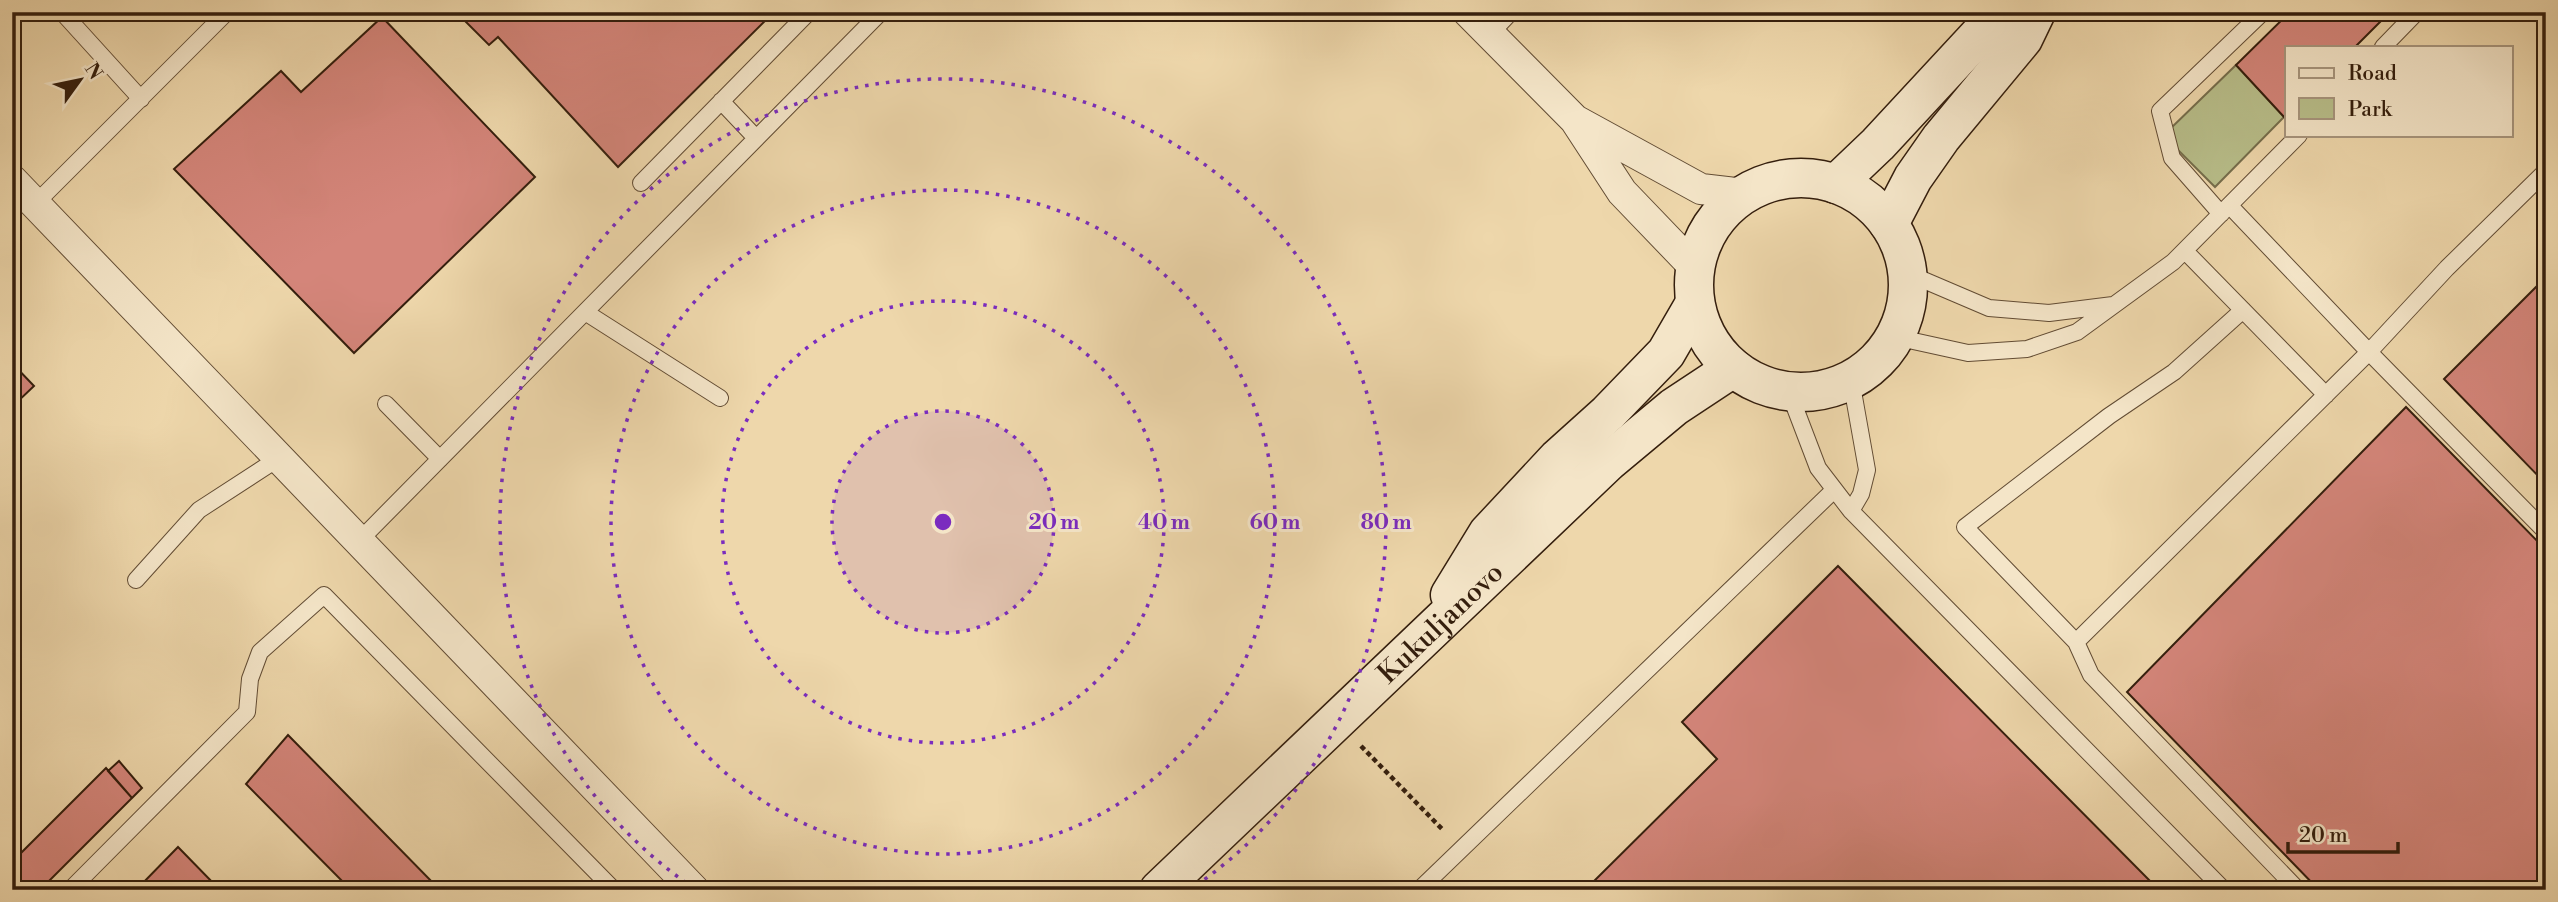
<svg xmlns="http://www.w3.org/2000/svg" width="2558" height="902" font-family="'Libre Bodoni',serif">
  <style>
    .green { fill: #b8be8a; stroke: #766e4c; stroke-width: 2 }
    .building { fill: #d4857a; stroke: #341e0d; stroke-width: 2 }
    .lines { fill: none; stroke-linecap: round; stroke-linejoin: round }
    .lane-casing { stroke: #624c34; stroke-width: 18 }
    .street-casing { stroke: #624c34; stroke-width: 32 }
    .secondary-casing { stroke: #341e0d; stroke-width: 41 }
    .path { stroke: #341e0d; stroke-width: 4.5; stroke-dasharray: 5 3.5; stroke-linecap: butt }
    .lane { stroke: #f4e5c8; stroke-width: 16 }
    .street { stroke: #f4e5c8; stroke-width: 30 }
    .secondary { stroke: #f4e5c8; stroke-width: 38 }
    .ring { fill: none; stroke: #7b2cbf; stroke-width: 3.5; stroke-dasharray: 3.5 7 }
    .labels { text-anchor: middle; stroke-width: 6; stroke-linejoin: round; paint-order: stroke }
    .street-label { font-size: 28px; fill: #341e0d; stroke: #f4e5c8 }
    .centre { fill: #7b2cbf; stroke: #f4e5c8; stroke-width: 3.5 }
    .ring-label { font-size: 21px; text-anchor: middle; font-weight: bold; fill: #7b2cbf; stroke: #f4e5c8; stroke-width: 6; stroke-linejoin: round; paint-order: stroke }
  </style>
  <rect width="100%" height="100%" fill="#eed7ab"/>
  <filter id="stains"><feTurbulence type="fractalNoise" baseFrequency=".00286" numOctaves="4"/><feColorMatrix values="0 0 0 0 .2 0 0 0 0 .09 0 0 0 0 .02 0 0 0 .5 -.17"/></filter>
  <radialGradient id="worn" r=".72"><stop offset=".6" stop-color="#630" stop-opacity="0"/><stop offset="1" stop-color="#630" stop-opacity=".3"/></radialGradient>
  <path class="green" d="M2236 65 2284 117 2215 187 2178 150 2170 129Z"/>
  <path class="building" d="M456 12H774L618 167 498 37 489 45Z
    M2290 12H2390L2355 47H2287V115L2284 117 2236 65Z
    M382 17 535 177 354 353 174 169 281 71 301 92Z
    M2546 277V484L2444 379Z
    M12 363 34 386 12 407Z
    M2406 407 2546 550 2545 890H2319L2127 692Z
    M1838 566 2159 890H1585L1717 759 1682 722Z
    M288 735 440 890H351L246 784Z
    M119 761 142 788 132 798 108 771Z
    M106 768 132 798 40 890H12V862Z
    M178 847 220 890H136Z"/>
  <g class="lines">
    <g class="lane-casing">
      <path id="lane" d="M62 12 141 99
        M302 12V13
        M1490 34 1511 12
        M2383 47 2417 12
        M721 101 756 138
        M641 183 809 12
        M35 204 227 12
        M2230 206 2369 352 2546 532
        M2221 214 2172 158 2160 111 2263 12
        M2185 251 2326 395
        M1907 273 1989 308 2049 313 2113 305
        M585 312 720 398
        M1895 337 1968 353 2027 349 2077 332 2173 262 2299 135
        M1851 380 1867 470 1861 494 1851 511
        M1789 392 1818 468 1851 511 2224 890
        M386 404 440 459
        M359 541 881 12
        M136 580 199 510 279 458
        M2076 642 1965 527 2109 416 2174 372 2243 310
        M70 890 247 712 250 679 260 652 324 595 614 890
        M1419 890 1834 490
        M2298 890 2091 675 2076 642 2369 352 2447 268 2546 171"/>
    </g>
    <g class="street-casing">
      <path id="street" d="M1468 12 1575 120
        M12 180 694 890
        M1695 268 1622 192 1575 120 1701 189 1744 194"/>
    </g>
    <g class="secondary-casing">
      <g id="secondary">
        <circle cx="1801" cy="285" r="107"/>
        <path d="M1836 184 1878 144 1994 19 2006 12"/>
        <path d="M1889 224 1913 178 1941 138 2023 39 2036 12"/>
        <path d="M1450 595 1488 533 1558 458 1608 413 1666 353 1695 303"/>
        <path id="s1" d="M1159 890 1608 462 1674 407 1733 368"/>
      </g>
    </g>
    <path class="path" d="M1361 746 1443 830"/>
    <use href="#lane" class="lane"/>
    <use href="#street" class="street"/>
    <use href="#secondary" class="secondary"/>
  </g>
  <circle cx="943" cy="522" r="111" fill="#7b2cbf" fill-opacity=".12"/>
  <g class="ring">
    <circle cx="943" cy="522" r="111"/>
    <circle cx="943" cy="522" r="221"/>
    <circle cx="943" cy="522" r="332"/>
    <path d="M695 889A443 443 0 1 1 1191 889"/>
  </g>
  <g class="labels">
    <g class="street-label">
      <text dy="10" stroke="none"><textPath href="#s1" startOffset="388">Kukuljanovo</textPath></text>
    </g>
  </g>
  <circle cx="943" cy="522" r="10" class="centre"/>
  <g class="ring-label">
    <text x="1054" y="529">20 m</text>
    <text x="1164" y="529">40 m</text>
    <text x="1275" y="529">60 m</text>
    <text x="1386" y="529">80 m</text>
  </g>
  <rect width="2558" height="902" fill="none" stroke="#eed7ab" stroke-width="42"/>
  <rect x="14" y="14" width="2530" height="874" fill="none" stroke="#341e0d" stroke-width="3.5"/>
  <rect x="21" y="21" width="2516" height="860" fill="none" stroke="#341e0d" stroke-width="2"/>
  <rect x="2285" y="46" width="228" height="91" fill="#f4e5c8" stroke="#a7957d" stroke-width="2"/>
  <rect x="2299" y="68" width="35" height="10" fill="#f4e5c8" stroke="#a7957d" stroke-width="2"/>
  <text x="2348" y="80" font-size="21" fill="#341e0d">Road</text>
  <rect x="2299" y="98" width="35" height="21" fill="#b8be8a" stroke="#a7957d" stroke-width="2"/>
  <text x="2348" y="116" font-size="21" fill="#341e0d">Park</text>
  <g transform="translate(80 80) rotate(57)" stroke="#f4e5c8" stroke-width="5" paint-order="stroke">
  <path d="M0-5L12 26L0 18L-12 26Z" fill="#341e0d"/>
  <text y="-10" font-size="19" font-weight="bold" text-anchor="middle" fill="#341e0d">N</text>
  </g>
  <path d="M2288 842v10h110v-10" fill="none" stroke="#341e0d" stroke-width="3.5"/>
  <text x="2299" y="842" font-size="21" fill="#341e0d" stroke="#f4e5c8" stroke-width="5" paint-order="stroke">20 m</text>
  <rect width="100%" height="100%" filter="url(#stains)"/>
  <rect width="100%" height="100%" fill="url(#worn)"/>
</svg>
